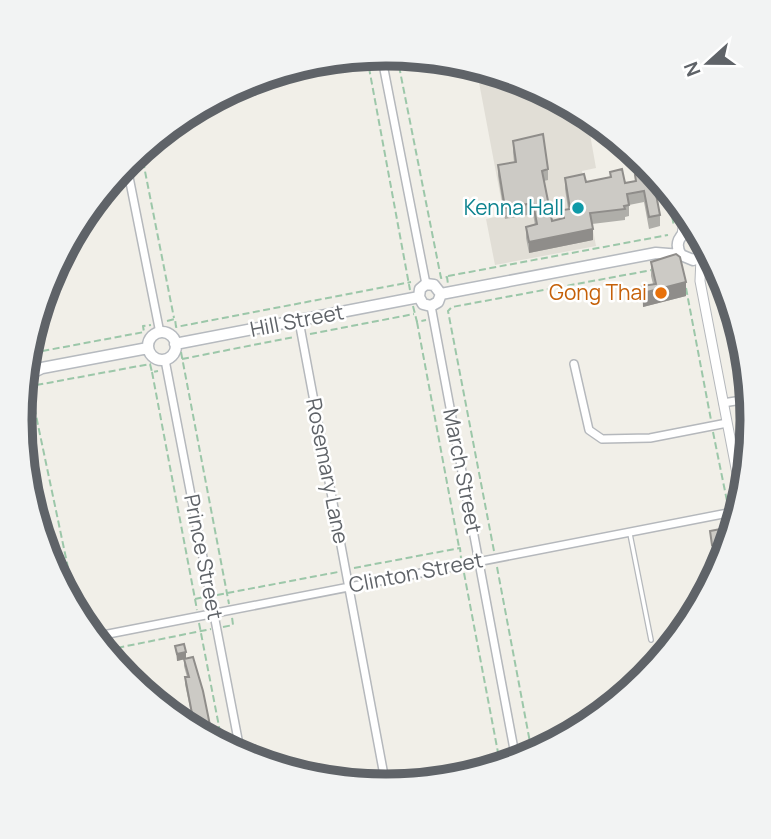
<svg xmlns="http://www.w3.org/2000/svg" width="771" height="839" font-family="Manrope,sans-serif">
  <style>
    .education { fill: #e1ded6 }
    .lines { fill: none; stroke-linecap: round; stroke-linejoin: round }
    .service-casing { stroke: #b5b8bc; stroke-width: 6 }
    .minor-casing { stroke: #b5b8bc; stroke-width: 10 }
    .tertiary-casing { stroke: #b5b8bc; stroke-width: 11 }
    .secondary-casing { stroke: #b6babf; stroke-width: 13 }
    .path { stroke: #9cc7a9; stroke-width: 2; stroke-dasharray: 7 3.5; stroke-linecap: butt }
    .service { stroke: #fff; stroke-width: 3.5 }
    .minor { stroke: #fff; stroke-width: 7 }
    .tertiary { stroke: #fff; stroke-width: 9 }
    .secondary { stroke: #fff; stroke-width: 10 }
    .wall { fill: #afaea9 }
    .shaded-wall { fill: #8f8d8a }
    .building { fill: #cccac5; stroke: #8f8d8a; stroke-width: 2 }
    .culture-dot { fill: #0f9aa8; stroke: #fff; stroke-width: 2.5 }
    .food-dot { fill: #e8710a; stroke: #fff; stroke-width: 2.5 }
    .labels { text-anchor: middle; stroke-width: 5; stroke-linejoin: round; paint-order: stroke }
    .culture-label { font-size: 21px; fill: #0d838f; stroke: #fff; text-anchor: end }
    .food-label { font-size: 21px; fill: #c56008; stroke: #fff; text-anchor: end }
    .street-label { font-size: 21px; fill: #5f6368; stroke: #fff }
    .rim { fill: none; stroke: #5f6368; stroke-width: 9 }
  </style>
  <rect width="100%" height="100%" fill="#f1efe8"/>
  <path class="education" d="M492 75 526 81 588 123 596 168 582 171 596 246 495 265 486 219 504 215 478 77Z"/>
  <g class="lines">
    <g class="service-casing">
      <path id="service" d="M630 534 651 640"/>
    </g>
    <g class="minor-casing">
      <path id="minor" d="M381 54 426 284
        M126 162 160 333
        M431 306 516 760
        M299 321 386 786
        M165 360 241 755
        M574 364 589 430 602 439 650 438 727 423
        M723 403 748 399
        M98 636 733 512"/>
    </g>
    <g class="tertiary-casing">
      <path id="tertiary" d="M682 235 684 220
        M701 257 700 281 739 484"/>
    </g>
    <g class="secondary-casing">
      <path id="secondary" d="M692 231C679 233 674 244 681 255L693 260 701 257 705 251
        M441 294 656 253 681 255
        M419 297 420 289 426 284 434 285 441 294
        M419 297 423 304 431 306 438 302 441 294
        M148 346a14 14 0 1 1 28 0a14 14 0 1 1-28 0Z
        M175 344 419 297
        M28 375 42 368 148 348
        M20 413 52 566"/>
    </g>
    <path class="path" d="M397 56 441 278 447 277 448 284
      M367 57 410 290
      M141 151 174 318
      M668 196 674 226
      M448 276 668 235
      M686 288 711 420
      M413 306 417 322 426 320
      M167 321 175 319 176 327 411 282
      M417 322 459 547
      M310 334 414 314
      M181 352 229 604
      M32 353 144 332 143 326 151 325
      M182 359 294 337
      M152 372 195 599 204 597
      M26 387 150 364 152 372 158 371
      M30 387 75 601
      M713 432 728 506
      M494 551 448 311 452 307 652 270
      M497 567 532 753
      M354 568 460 548 461 558
      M464 573 500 763
      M217 595 338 572
      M195 599 197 610
      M199 623 222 742
      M223 627 233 625 232 617
      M107 650 211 629"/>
    <use href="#service" class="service"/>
    <use href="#minor" class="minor"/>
    <use href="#tertiary" class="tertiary"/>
    <use href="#secondary" class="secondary"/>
  </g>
  <path class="wall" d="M513 141 548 169V180L544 181 552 221 563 219V210L568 209 565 189V178L586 182 610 177V172L625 183 635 181V175L653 173 663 189V199L657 200 660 215V226L649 229 644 202 629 205V216L625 217V220L592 224 593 240 529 253 526 238V227L535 225 533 214 505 219 498 176V165L514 162 513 152Z
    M618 143 643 160V167L637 169 633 157 624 159 623 150 619 151Z
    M651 262 686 296 643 307 642 286 653 284 651 276Z
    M710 531 729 535 727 546 712 548Z
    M175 646 186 659 212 735 193 723 185 684V677H187L184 666V659L177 661Z"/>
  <path class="shaded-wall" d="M619 144 623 146V150L619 151Z
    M637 156 643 160V167L637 169Z
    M593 229V240L529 253V242Z
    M686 282V296L643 307V293Z
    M186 652V659L177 661V654Z"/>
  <path class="building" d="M543 134 548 169 542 171 552 221 564 218 563 210 570 209 565 178 584 174 586 182 611 177 610 172 622 169 625 183 636 181 635 175 641 174 646 168 653 173 663 188 655 189 660 215 649 217 644 191 627 194 629 205 624 206 625 209 590 213 593 229 529 242 526 227 537 224 533 203 505 208 498 165 516 162 513 141Z
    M676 254 680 257 686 282 643 293 642 286 656 284 651 262Z
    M726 528 729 535 727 542 712 545 710 531Z
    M184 644 186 652 177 654 175 646Z
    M193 657 203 691 212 735 194 724 185 677H189L184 659Z"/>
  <circle class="culture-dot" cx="578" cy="208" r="7"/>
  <circle class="food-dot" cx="661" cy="293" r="7"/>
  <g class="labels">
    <g class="culture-label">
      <text x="564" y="215">Kenna Hall</text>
    </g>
    <g class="food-label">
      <text x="647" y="300">Gong Thai</text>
    </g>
    <g class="street-label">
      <text transform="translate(297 321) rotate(-11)" y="7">Hill Street</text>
      <text transform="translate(327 471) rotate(79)" y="7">Rosemary Lane</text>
      <text transform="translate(462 471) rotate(79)" y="7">March Street</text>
      <text transform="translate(203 557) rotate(79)" y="7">Prince Street</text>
      <text transform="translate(416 573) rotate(-11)" y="7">Clinton Street</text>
    </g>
  </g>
  <path d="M0 0H771V839H0ZM32 420a354 354 0 1 1 708 0a354 354 0 1 1-708 0Z" fill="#f2f3f3" fill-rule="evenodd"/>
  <path class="rim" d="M32 420a354 354 0 1 1 708 0a354 354 0 1 1-708 0Z"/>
  <g transform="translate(708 63) rotate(249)" stroke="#ffffff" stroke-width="5" paint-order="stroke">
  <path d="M0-5L12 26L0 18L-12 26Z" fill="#5f6368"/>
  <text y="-10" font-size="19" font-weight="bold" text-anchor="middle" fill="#5f6368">N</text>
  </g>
</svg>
